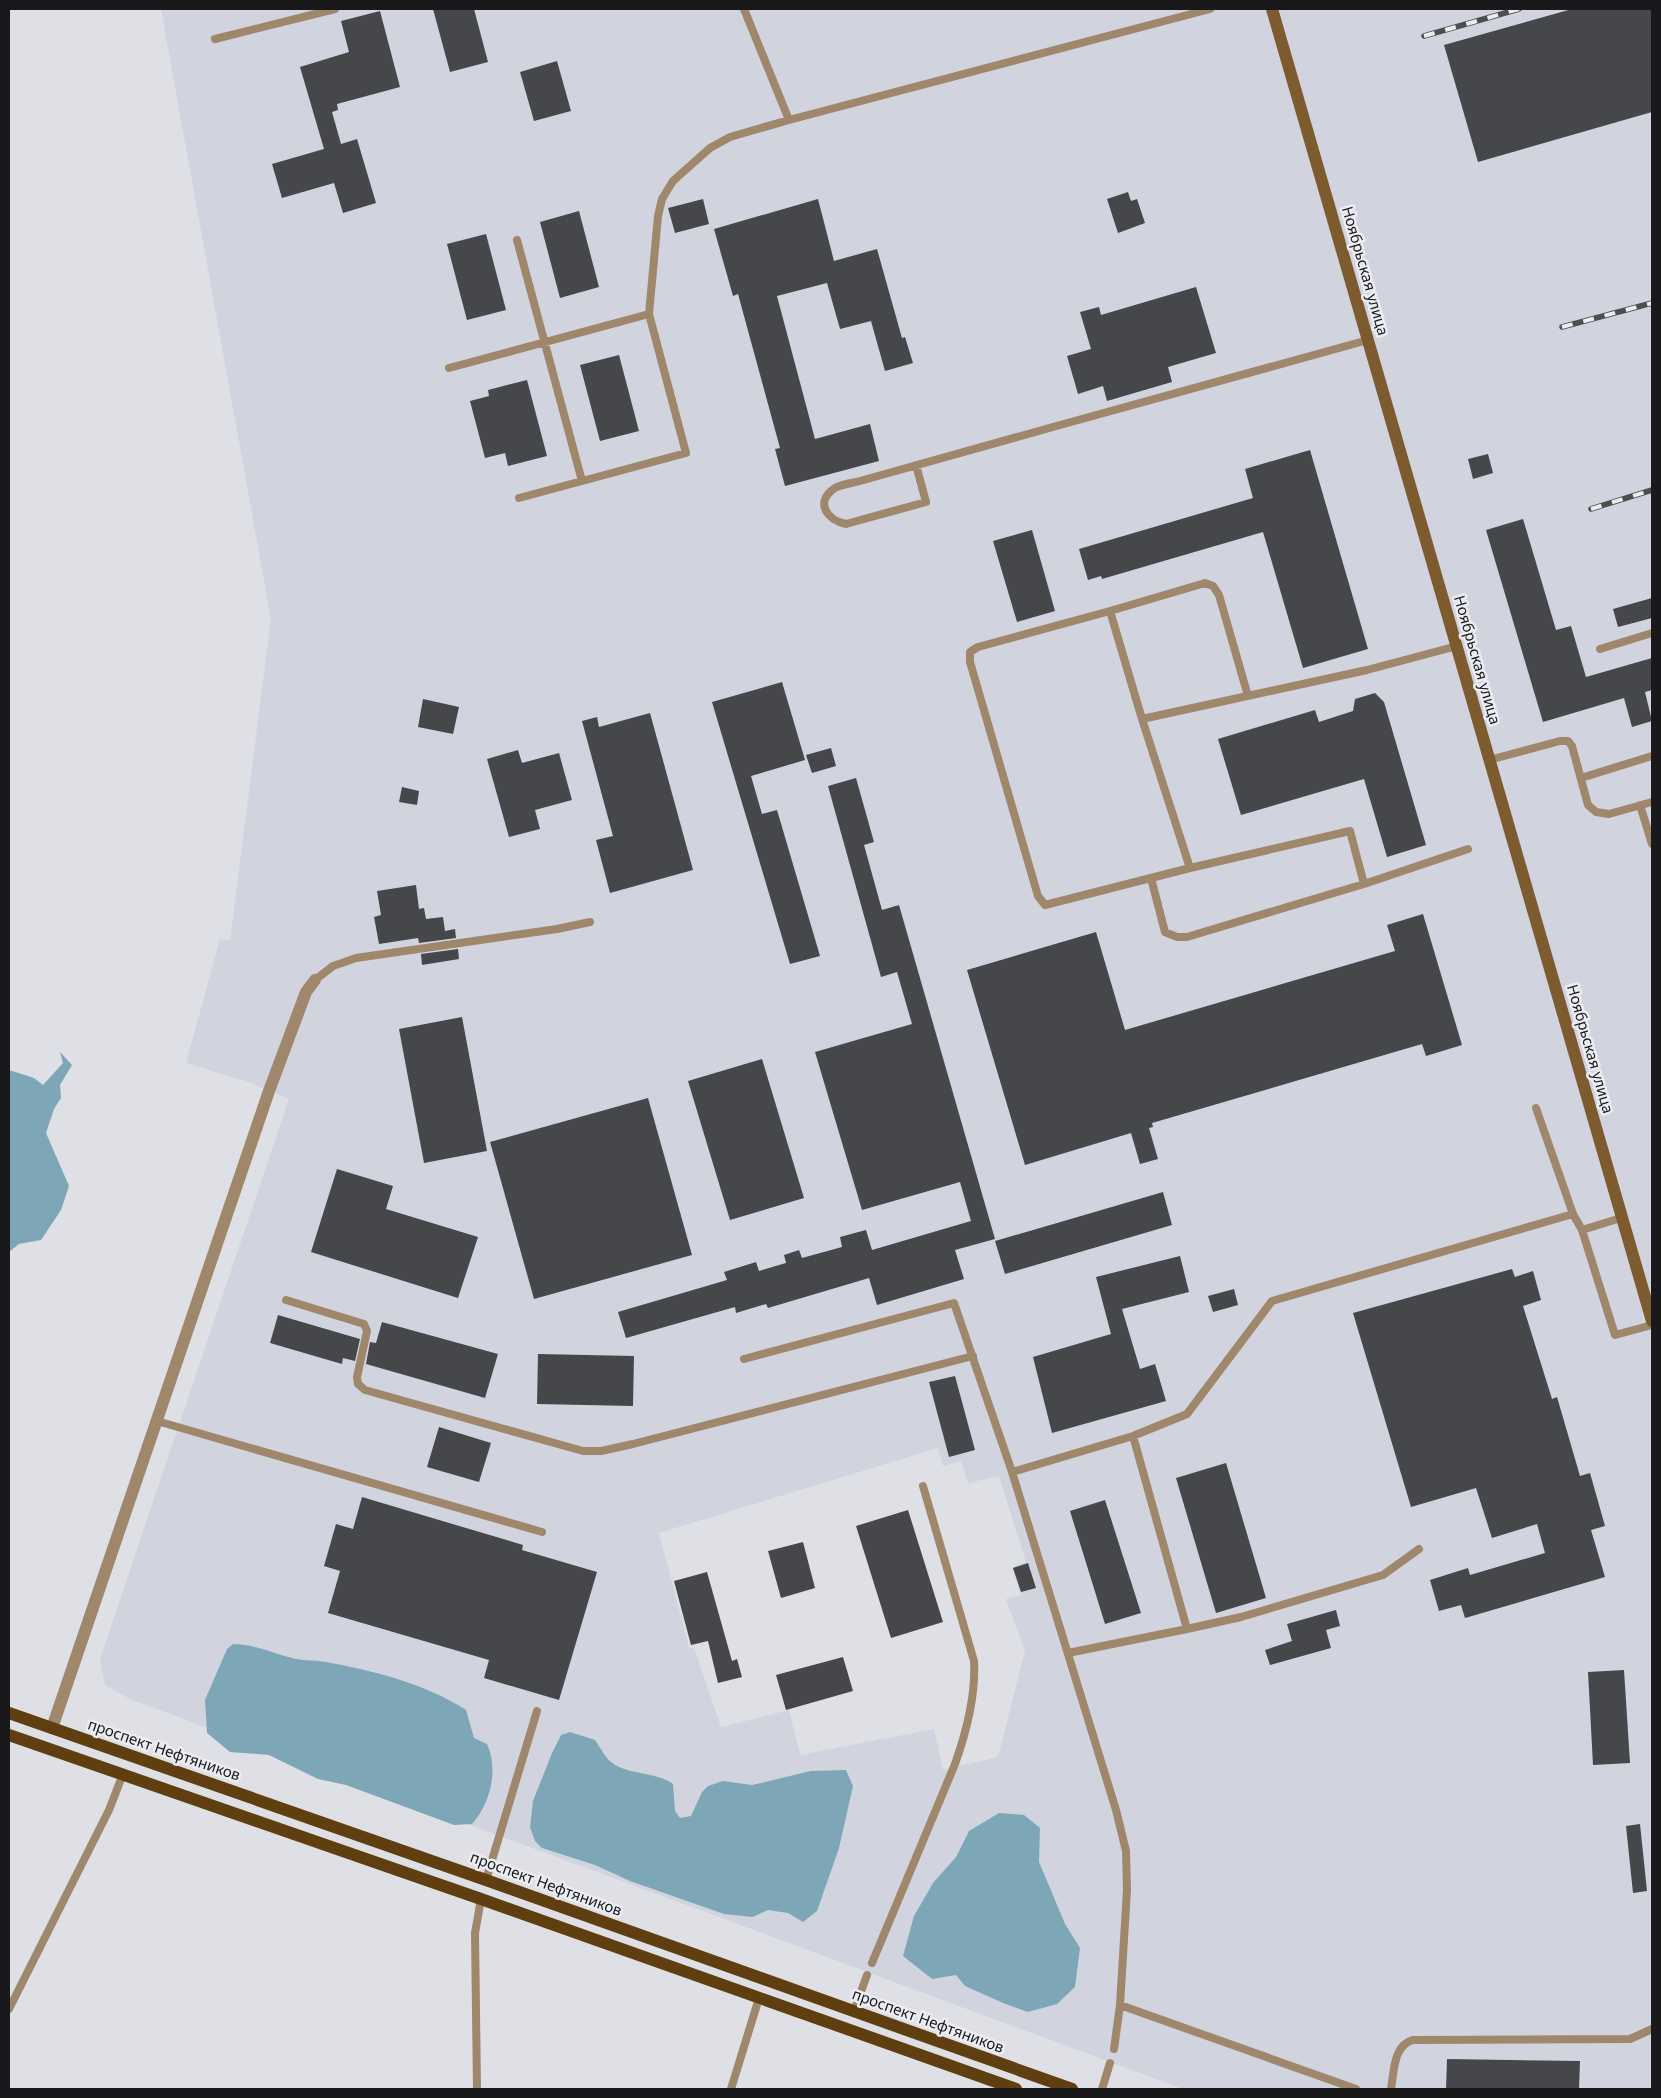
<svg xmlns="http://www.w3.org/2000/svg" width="1661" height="2098" font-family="'Noto Sans',sans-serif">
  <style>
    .built { fill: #d1d3df; fill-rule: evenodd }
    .water { fill: #7da7b7 }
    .building { fill: #46474b }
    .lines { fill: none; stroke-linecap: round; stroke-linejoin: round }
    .service { stroke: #9e876a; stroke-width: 8 }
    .minor { stroke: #9e876a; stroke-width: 12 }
    .secondary { stroke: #7d5b2f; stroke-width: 12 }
    .primary { stroke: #5f3f10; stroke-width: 12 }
    .rail-casing { stroke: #4e4e51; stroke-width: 5.5 }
    .rail { stroke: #ecedf2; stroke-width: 4; stroke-dasharray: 11; stroke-linecap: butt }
    .labels { text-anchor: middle; stroke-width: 5; stroke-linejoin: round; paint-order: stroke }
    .street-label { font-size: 15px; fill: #19191b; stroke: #ecedf2 }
  </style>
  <rect width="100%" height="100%" fill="#dfe0e5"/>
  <path class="built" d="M161 9H1652V2089H1183L130 1699 105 1685 100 1659 289 1099 249 1082 186 1063 220 939 230 940 271 619ZM938 1448 943 1466 961 1461 968 1483 999 1476 1026 1562 1012 1567 1021 1595 1006 1599 1025 1651 998 1757 943 1770 934 1729 800 1755 789 1710 721 1727 694 1648H689L659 1533Z"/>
  <path class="water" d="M60 1052 72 1065 60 1085 61 1098 54 1109 46 1133 69 1186 61 1210 41 1240 19 1244 9 1252V1070L34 1078 43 1085 63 1063Z
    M233 1644C255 1644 275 1654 296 1659 306 1661 316 1660 326 1662 374 1671 424 1683 466 1710L474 1738 487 1744C499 1770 490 1804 472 1824L454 1825 346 1785 318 1779 269 1755 230 1752 207 1733 205 1700 227 1649Z
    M570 1732 595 1740C600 1747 605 1757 611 1762 629 1776 655 1771 673 1784L675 1811 680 1818 691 1816 702 1792 708 1786 723 1781 752 1785 811 1771 846 1770 853 1786 839 1848 817 1911 803 1922 788 1913 768 1910 753 1917 724 1914 630 1881 595 1865 542 1848 535 1841 530 1827 533 1801 552 1753 561 1735Z
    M999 1813 1024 1815 1040 1828 1039 1862 1065 1924 1080 1948 1075 1987 1057 2004 1028 2012 1003 2003 965 1986 956 1975 932 1979 903 1956 914 1916 933 1883 956 1857 969 1831Z"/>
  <path class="building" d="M433 9H474L488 62 450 72Z
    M1572 9H1652V112L1478 162 1444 45Z
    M380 11 400 87 337 104 338 110 332 112 341 144 357 139 376 203 343 213 334 183 282 198 272 164 324 149 300 67 349 52 341 21Z
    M557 61 571 111 534 121 520 72Z
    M1128 192 1131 201 1137 199 1145 223 1118 233 1107 199Z
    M703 199 709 224 675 233 668 208Z
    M818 199 834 261 877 249 902 338 905 337 913 363 885 371 871 321 840 329 827 283 777 296 815 439 870 424 879 461 785 486 775 449 780 448 738 294 733 296 714 229Z
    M579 211 599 287 560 298 540 222Z
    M486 234 506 310 467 320 447 244Z
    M1196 287 1216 353 1168 367 1172 382 1107 401 1103 386 1078 394 1067 356 1091 349 1080 312 1099 307 1101 315Z
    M619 355 639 431 600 441 580 365Z
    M527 380 547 456 508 466 505 453 485 458 470 401 489 396 488 390Z
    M1310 450 1368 649 1303 668 1263 532 1102 579 1101 576 1088 580 1079 549 1253 498 1245 469Z
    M1488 454 1493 473 1473 479 1468 459Z
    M1523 519 1556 630 1571 626 1586 677 1652 658V690L1645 692 1652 721 1632 727 1624 698 1543 722 1486 530Z
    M1032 530 1055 611 1017 622 993 541Z
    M1652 598V618L1618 627 1613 609Z
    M782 682 805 760 751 776 762 814 777 810 820 956 790 964 712 702Z
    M1375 693 1384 702 1426 845 1387 857 1364 779 1241 815 1218 739 1315 710 1319 722 1353 711 1355 699Z
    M423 699 459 707 453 734 418 727Z
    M650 713 693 870 610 893 596 840 613 836 582 721 597 717 599 727Z
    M831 748 836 766 812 773 806 755Z
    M518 750 522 763 559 753 572 800 535 810 540 829 509 837 487 759Z
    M856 778 874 842 864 845 882 910 899 905 995 1239 955 1250 964 1279 877 1305 869 1278 768 1308 766 1304 736 1313 735 1307 626 1338 618 1312 727 1280 724 1272 756 1262 759 1271 786 1263 784 1255 799 1250 802 1258 842 1247 840 1237 866 1230 872 1250 971 1221 960 1182 862 1210 815 1052 912 1024 897 972 881 977 828 786Z
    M402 787 419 791 417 805 399 802Z
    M416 885 419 909 424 908 426 919 443 917 445 931 455 929 456 938 419 943 418 938 379 944 374 917 381 915 377 891Z
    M1423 914 1462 1045 1426 1056 1422 1044 1152 1123 1153 1127 1149 1128 1158 1159 1140 1164 1131 1133 1025 1165 967 970 1096 932 1125 1030 1395 951 1387 925Z
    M458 949 459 959 422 965 421 954Z
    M462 1017 487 1151 424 1163 399 1029Z
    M762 1059 804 1198 730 1220 688 1081Z
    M648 1098 692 1255 534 1299 490 1142Z
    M337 1169 393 1186 386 1209 478 1237 458 1298 311 1252Z
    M1163 1192 1172 1225 1005 1274 995 1241Z
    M1180 1256 1189 1292 1122 1309 1140 1369 1155 1364 1166 1401 1052 1433 1033 1357 1111 1334 1096 1277Z
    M1512 1269 1515 1277 1533 1271 1541 1300 1523 1306 1552 1399 1557 1397 1580 1476 1590 1473 1605 1526 1591 1530 1605 1577 1465 1618 1461 1605 1439 1611 1430 1580 1468 1568 1470 1575 1545 1553 1537 1524 1492 1538 1476 1488 1411 1507 1353 1313Z
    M1234 1289 1238 1305 1213 1312 1208 1296Z
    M278 1315 360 1339 355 1361 343 1358 342 1364 270 1343Z
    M382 1322 498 1354 485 1398 366 1364 370 1342 376 1343Z
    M538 1354 634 1356 633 1406 537 1404Z
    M955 1376 975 1450 949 1457 929 1382Z
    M439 1427 491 1443 479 1482 427 1467Z
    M1226 1463 1266 1598 1216 1613 1176 1478Z
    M362 1497 523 1545 522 1550 597 1572 559 1700 484 1678 489 1660 328 1613 340 1571 324 1566 336 1524 353 1529Z
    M1105 1500 1141 1613 1105 1624 1070 1511Z
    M908 1510 943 1622 891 1638 856 1526Z
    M803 1542 815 1588 781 1598 768 1551Z
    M1028 1563 1036 1588 1021 1592 1013 1568Z
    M707 1572 732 1661 737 1659 742 1677 718 1683 708 1641 691 1645 674 1581Z
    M1336 1610 1340 1626 1326 1630 1331 1648 1270 1665 1265 1650 1292 1641 1287 1624Z
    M843 1657 853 1691 786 1710 776 1675Z
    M1624 1670 1630 1763 1593 1765 1588 1672Z
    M1640 1824 1647 1891 1633 1893 1626 1826Z
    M1447 2059 1580 2061 1579 2089H1446Z"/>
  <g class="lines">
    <path class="service" d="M744 9 789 120
      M215 39 335 9
      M517 240 582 481
      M449 368 649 314
      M916 465 926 502 846 524C827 520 814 502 835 488 842 484 853 483 860 481 1029 433 1199 387 1368 340
      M519 498 686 453 649 314 658 216 662 199 673 181 710 148 730 137 789 120 1210 9
      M1110 611 1205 583 1213 586 1219 595 1248 696
      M1457 646 1367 670 1142 719 1190 868 1350 831 1364 884 1468 849
      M1600 649 1652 633
      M1142 719 1110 611 978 647 970 652V662L1038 896 1045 905 1190 868
      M1489 760 1560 741H1568L1572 746 1588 805 1596 812 1609 814 1652 802
      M1581 778 1652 756
      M1640 805 1652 844
      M1151 878 1165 932 1177 937H1187L1364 884
      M315 980 333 966 356 958 557 929 590 922
      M1536 1108 1573 1214 1582 1230 1615 1335 1652 1325
      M1582 1230 1621 1218
      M286 1300 364 1324 367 1331 357 1377 358 1384 365 1390 583 1451H601L633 1444 973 1356
      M744 1359 954 1303 1012 1472 1116 1810 1126 1851 1127 1890 1120 2005 1114 2049
      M157 1421 542 1532
      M1012 1472 1133 1436 1187 1414 1272 1301 1573 1214
      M1187 1629 1241 1617 1383 1575 1419 1549
      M1068 1653 1187 1629 1133 1436
      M486 1880 537 1711
      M872 1963 955 1764C966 1733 976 1695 974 1661L923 1486
      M1120 2005 1356 2089
      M9 2009 109 1810 123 1774
      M854 2011 867 1975
      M477 2089 475 1933 481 1899
      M731 2089 759 1998
      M1102 2089 1110 2063
      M1391 2089C1394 2073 1393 2045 1413 2040L1630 2039 1652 2029"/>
    <path class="minor" d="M52 1728 269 1091 306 992 315 980"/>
    <path class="secondary" d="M1272 9 1652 1321"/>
    <path class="primary" d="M9 1713 486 1880 1072 2089
      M9 1735 481 1899 1016 2089"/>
    <g class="rail-casing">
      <path id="rail" d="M1424 36 1519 9
        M1562 327 1652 303
        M1591 509 1652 490"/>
    </g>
    <use href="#rail" class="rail"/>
  </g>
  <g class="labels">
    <g class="street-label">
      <text transform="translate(1365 271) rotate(74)" y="5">Ноябрьская улица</text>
      <text transform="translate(1477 660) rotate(74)" y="5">Ноябрьская улица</text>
      <text transform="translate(1590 1049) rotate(74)" y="5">Ноябрьская улица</text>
      <text transform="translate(164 1750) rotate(19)" y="5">проспект Нефтяников</text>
      <text transform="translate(546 1884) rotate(20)" y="5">проспект Нефтяников</text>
      <text transform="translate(928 2021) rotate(20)" y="5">проспект Нефтяников</text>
    </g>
  </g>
  <rect width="1661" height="2098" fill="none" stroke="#19191b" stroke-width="20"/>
</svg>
